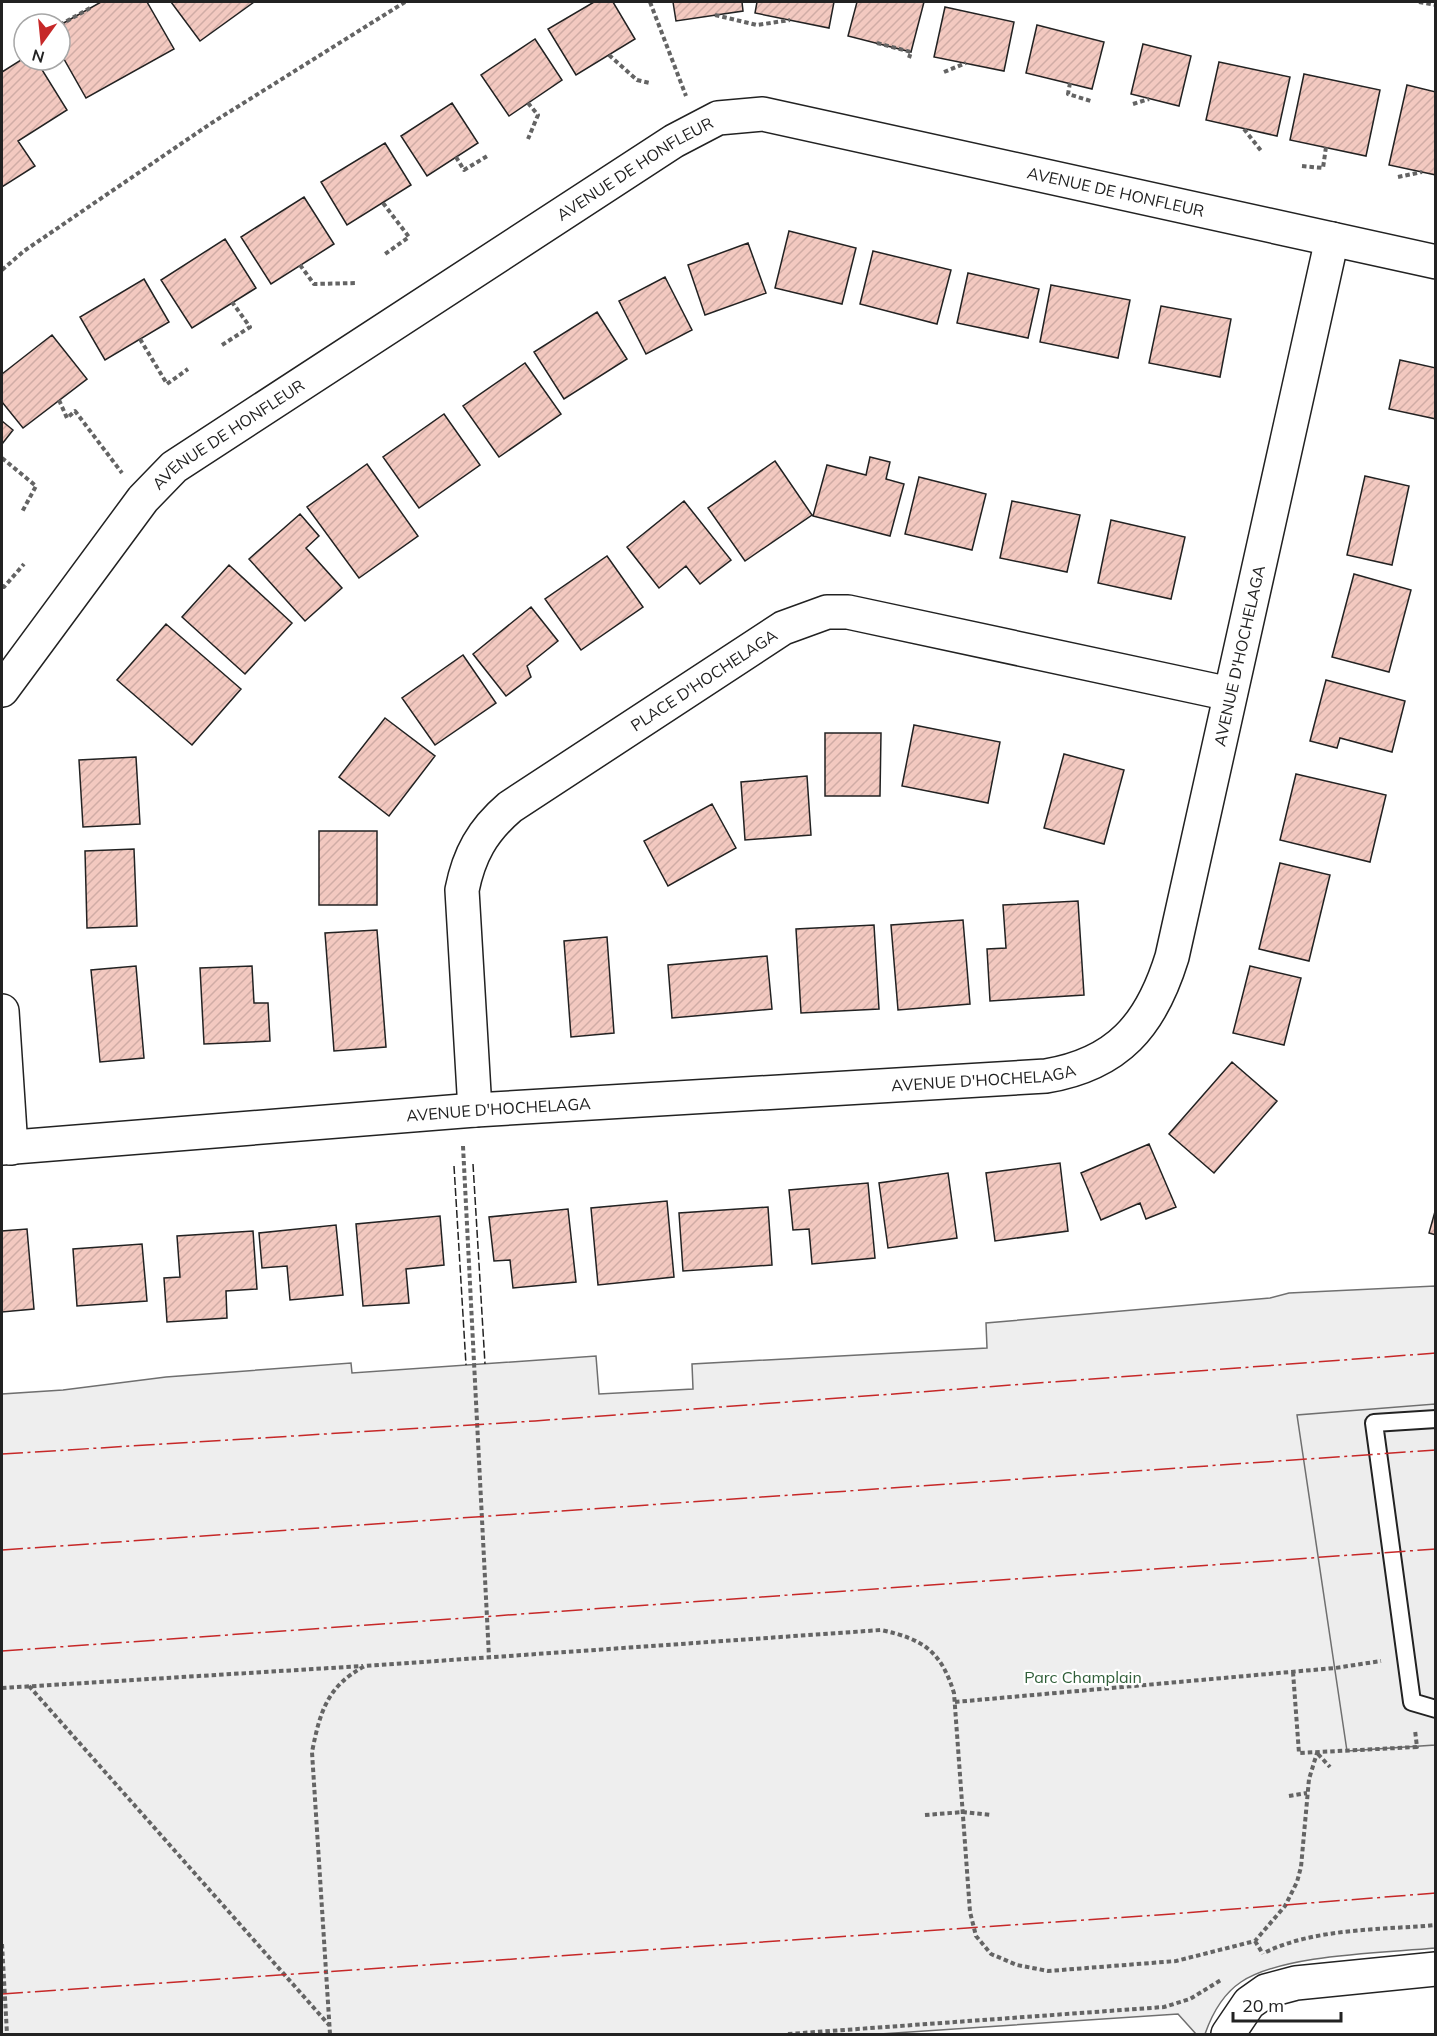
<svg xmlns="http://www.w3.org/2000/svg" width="1437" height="2036" font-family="Mulish,sans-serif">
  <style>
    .green { fill: #eee; stroke: #6f6f6f; stroke-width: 1.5 }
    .parking { fill: #ededed; stroke: #6f6f6f; stroke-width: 1.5 }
    .building { fill: url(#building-hatch); stroke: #222; stroke-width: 1.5 }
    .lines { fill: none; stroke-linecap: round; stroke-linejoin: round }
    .service-casing { stroke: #222; stroke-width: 20 }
    .minor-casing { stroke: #222; stroke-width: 36 }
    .path { stroke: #646464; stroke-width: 4; stroke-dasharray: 4.5 3; stroke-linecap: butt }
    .service { stroke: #fff; stroke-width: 16 }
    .minor { stroke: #fff; stroke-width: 33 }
    .fence { stroke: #222; stroke-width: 1.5; stroke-dasharray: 8 3; stroke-linecap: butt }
    .power { stroke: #c62828; stroke-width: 1.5; stroke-dasharray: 21 4.5 3 4.5; stroke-linecap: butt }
    .labels { text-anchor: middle; stroke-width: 4.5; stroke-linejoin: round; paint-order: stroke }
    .street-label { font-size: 16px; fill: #222; stroke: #fff }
    .park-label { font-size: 16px; fill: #2f5e38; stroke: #fff }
  </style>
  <defs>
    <pattern id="building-hatch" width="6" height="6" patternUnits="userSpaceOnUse" patternTransform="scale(1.5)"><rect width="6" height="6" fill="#f3c9c0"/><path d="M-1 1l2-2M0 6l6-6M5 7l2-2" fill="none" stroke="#d0aca5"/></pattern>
  </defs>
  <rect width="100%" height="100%" fill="#fff"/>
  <path class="green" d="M1435 1286V1948C1383 1953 1283 1954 1241 1982 1223 1994 1212 2014 1205 2034H1196L1178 2014 880 2034H2V1394L63 1390 166 1377 351 1363 352 1373 596 1356 599 1394 693 1389 692 1364 987 1348 986 1323 1270 1298 1289 1293Z"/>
  <path class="parking" d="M1435 1404V1745L1347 1751 1297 1415Z"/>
  <path class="building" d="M101 2H147L174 49 86 98 60 52V25Z
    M171 2H254L200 41Z
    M594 2H613L635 39 576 75 548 29Z
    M673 2H742L743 11 676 21Z
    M757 2H834L829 28 755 13Z
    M857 2H924L911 52 848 36Z
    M945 7 1014 22 1004 71 934 57Z
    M1037 25 1104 42 1092 89 1026 73Z
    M535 39 562 80 509 116 481 75Z
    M1143 44 1191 56 1179 106 1131 94Z
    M24 58V60H36L67 110 18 141 35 166 2 187V72Z
    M1219 62 1290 77 1277 136 1206 120Z
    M1304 74 1380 90 1366 156 1290 140Z
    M1407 85 1436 92V175L1389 165Z
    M452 103 478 143 427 176 401 136Z
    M385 143 411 185 347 225 321 182Z
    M304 197 334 244 271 284 241 237Z
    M789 231 856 248 842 304 775 288Z
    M225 239 256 288 192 328 161 280Z
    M748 243 766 293 705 315 688 265Z
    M873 251 951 270 937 324 860 304Z
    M968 273 1039 289 1028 338 957 323Z
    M665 277 692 330 646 354 619 301Z
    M144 279 169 322 105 360 80 317Z
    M1051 285 1130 300 1118 358 1040 342Z
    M1161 306 1231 319 1220 377 1149 363Z
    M597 312 627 359 564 399 534 352Z
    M52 335 87 379 23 428 2 402V374Z
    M1400 360 1436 368V419L1389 409Z
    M525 363 561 414 499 457 463 406Z
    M444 414 480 465 419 508 383 457Z
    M2 421 13 430 2 444Z
    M870 457 890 462 886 479 904 484 890 536 813 516 827 465 866 475Z
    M775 461 812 515 745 561 708 508Z
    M367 464 418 536 359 578 307 507Z
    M1365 476 1409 486 1392 565 1347 555Z
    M919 477 986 494 972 550 905 534Z
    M684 501 731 560 700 584 686 566 659 588 627 547Z
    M1012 501 1080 515 1067 572 1000 558Z
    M300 514 319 536 306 548 342 588 305 621 249 559Z
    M1111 520 1185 537 1171 599 1098 583Z
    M607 556 643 607 581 650 545 599Z
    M229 565 292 623 245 674 182 617Z
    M1354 574 1411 590 1389 672 1332 657Z
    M531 607 558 641 527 666 531 677 506 696 473 654Z
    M166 624 241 689 192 745 117 680Z
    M463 655 496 703 435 745 402 698Z
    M1326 680 1405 701 1392 752 1340 738 1337 748 1310 741Z
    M385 718 435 756 389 816 339 777Z
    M914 725 1000 742 988 803 902 786Z
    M825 733H881L880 796H825Z
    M1064 754 1124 770 1104 844 1044 828Z
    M136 757 140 824 83 827 79 760Z
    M1296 774 1386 795 1370 862 1280 840Z
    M807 776 811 835 745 840 741 782Z
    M712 804 736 848 668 886 644 841Z
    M319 831H377V905H319Z
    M134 849 137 926 87 928 85 851Z
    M1280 863 1330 875 1309 961 1259 949Z
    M1078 901 1084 995 990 1001 987 949 1006 948 1003 905Z
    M963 920 970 1004 898 1010 891 925Z
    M874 925 879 1009 801 1013 796 929Z
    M377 930 386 1047 334 1051 325 933Z
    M607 937 614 1033 571 1037 564 941Z
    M767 956 772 1009 672 1018 668 965Z
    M136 966 144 1058 100 1062 91 970Z
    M252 966 254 1003H268L270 1041 204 1044 200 968Z
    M1250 966 1301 978 1284 1045 1233 1033Z
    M1232 1062 1277 1101 1214 1173 1169 1134Z
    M1149 1144 1176 1207 1146 1219 1140 1203 1101 1220 1081 1173Z
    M1060 1163 1068 1231 995 1241 986 1173Z
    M948 1173 957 1238 888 1248 879 1183Z
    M868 1183 875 1258 812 1264 809 1229 793 1230 789 1190Z
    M667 1201 674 1277 598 1285 591 1208Z
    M768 1207 772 1265 683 1271 679 1213Z
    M1436 1208V1235L1429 1233Z
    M568 1209 576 1282 513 1288 510 1260 494 1261 489 1217Z
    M440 1216 444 1265 406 1269 409 1303 363 1306 356 1224Z
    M336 1225 343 1295 290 1300 287 1266 262 1268 259 1233Z
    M27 1229 34 1309 2 1312V1231Z
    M253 1231 257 1289 226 1291 227 1318 167 1322 164 1278 180 1277 177 1236Z
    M142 1244 147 1301 77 1306 73 1249Z"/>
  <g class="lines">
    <g class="service-casing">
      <path id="service" d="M1436 1419 1374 1423 1412 1702 1436 1709"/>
    </g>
    <g class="minor-casing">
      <g id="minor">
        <path id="s1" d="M2 690 143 499 174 467 674 141 718 118 763 114 1436 262"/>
        <path d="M2 1011 11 1148"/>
        <path id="s2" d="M475 1110 462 890C469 855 482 831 510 807L783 628 827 612H848L1230 694"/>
        <path id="s3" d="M2 1148 475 1110 1046 1076C1118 1064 1151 1025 1172 957L1332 239"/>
        <path d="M1228 2034 1249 2003 1266 1991 1296 1983 1436 1969"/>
      </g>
    </g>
    <path class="path" d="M650 2 686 96
      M1419 2 1436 5
      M715 15 757 25 790 20
      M60 25 90 8
      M877 43 911 52 909 58
      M609 55 637 80 650 83
      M944 72 966 63
      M1070 83 1068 94 1091 101
      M528 103 538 115 528 139
      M1133 104 1149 99
      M1244 129 1262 152
      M456 157 464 170 489 155
      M1302 166 1323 168 1326 147
      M1398 177 1422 172
      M383 203 409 237 385 254
      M300 265 314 284 357 283
      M2 270 24 251 210 124 405 2
      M140 339 167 384 188 369
      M222 345 250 327 232 302
      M59 400 67 418 75 411 122 473
      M2 458 36 486 22 512
      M2 586 4 587 24 564
      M463 1146 489 1657
      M1293 1672 1299 1753 1417 1747 1415 1730
      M29 1686 329 2025
      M2 1688 363 1666
      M955 1702 1335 1668 1381 1661
      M1318 1754 1330 1767
      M1289 1796 1307 1793
      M925 1815 963 1812 991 1815
      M1255 1941 1263 1954
      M2 1944 7 2034
      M1266 1952C1316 1928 1380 1930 1436 1925
      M330 2034 312 1752C320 1712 327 1686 365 1666L881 1630C923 1639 941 1651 954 1693L970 1912 976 1936 991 1954 1017 1965 1048 1971 1176 1961 1255 1941 1285 1906 1297 1882 1301 1867 1309 1779 1317 1753
      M788 2034 1164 2007 1190 1999 1221 1980"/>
    <use href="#service" class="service"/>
    <use href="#minor" class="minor"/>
    <path class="fence" d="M473 1164 485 1364
      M454 1166 466 1365"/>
    <path class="power" d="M2 1454 535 1421 1436 1353
      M2 1550 1436 1450
      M2 1651 1436 1549
      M2 1994 1158 1915 1436 1893"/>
  </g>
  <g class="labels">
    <g class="street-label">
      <text dy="6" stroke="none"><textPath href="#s1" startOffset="831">AVENUE DE HONFLEUR</textPath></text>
      <text dy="6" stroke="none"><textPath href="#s1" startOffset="1335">AVENUE DE HONFLEUR</textPath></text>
      <text dy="6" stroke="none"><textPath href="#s1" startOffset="345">AVENUE DE HONFLEUR</textPath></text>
      <text dy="6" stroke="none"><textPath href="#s3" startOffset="1540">AVENUE D'HOCHELAGA</textPath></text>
      <text dy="6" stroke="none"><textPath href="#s2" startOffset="550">PLACE D'HOCHELAGA</textPath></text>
      <text dy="6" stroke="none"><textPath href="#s3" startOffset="984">AVENUE D'HOCHELAGA</textPath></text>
      <text dy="6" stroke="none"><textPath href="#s3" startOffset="498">AVENUE D'HOCHELAGA</textPath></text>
    </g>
    <g class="park-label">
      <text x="1083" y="1683">Parc Champlain</text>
    </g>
  </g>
  <rect width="1437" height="2036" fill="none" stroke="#222222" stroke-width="6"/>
  <g transform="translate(42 42) rotate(195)"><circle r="28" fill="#ffffff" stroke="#a7a7a7" stroke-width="1.5"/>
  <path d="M0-4.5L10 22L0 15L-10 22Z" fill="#c62828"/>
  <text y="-9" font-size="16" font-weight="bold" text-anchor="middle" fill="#222222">N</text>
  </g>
  <path d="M1233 2012v9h108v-9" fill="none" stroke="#222222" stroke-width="3"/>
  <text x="1242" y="2012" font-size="18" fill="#222222" stroke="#ffffff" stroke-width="4.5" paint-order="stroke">20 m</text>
</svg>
